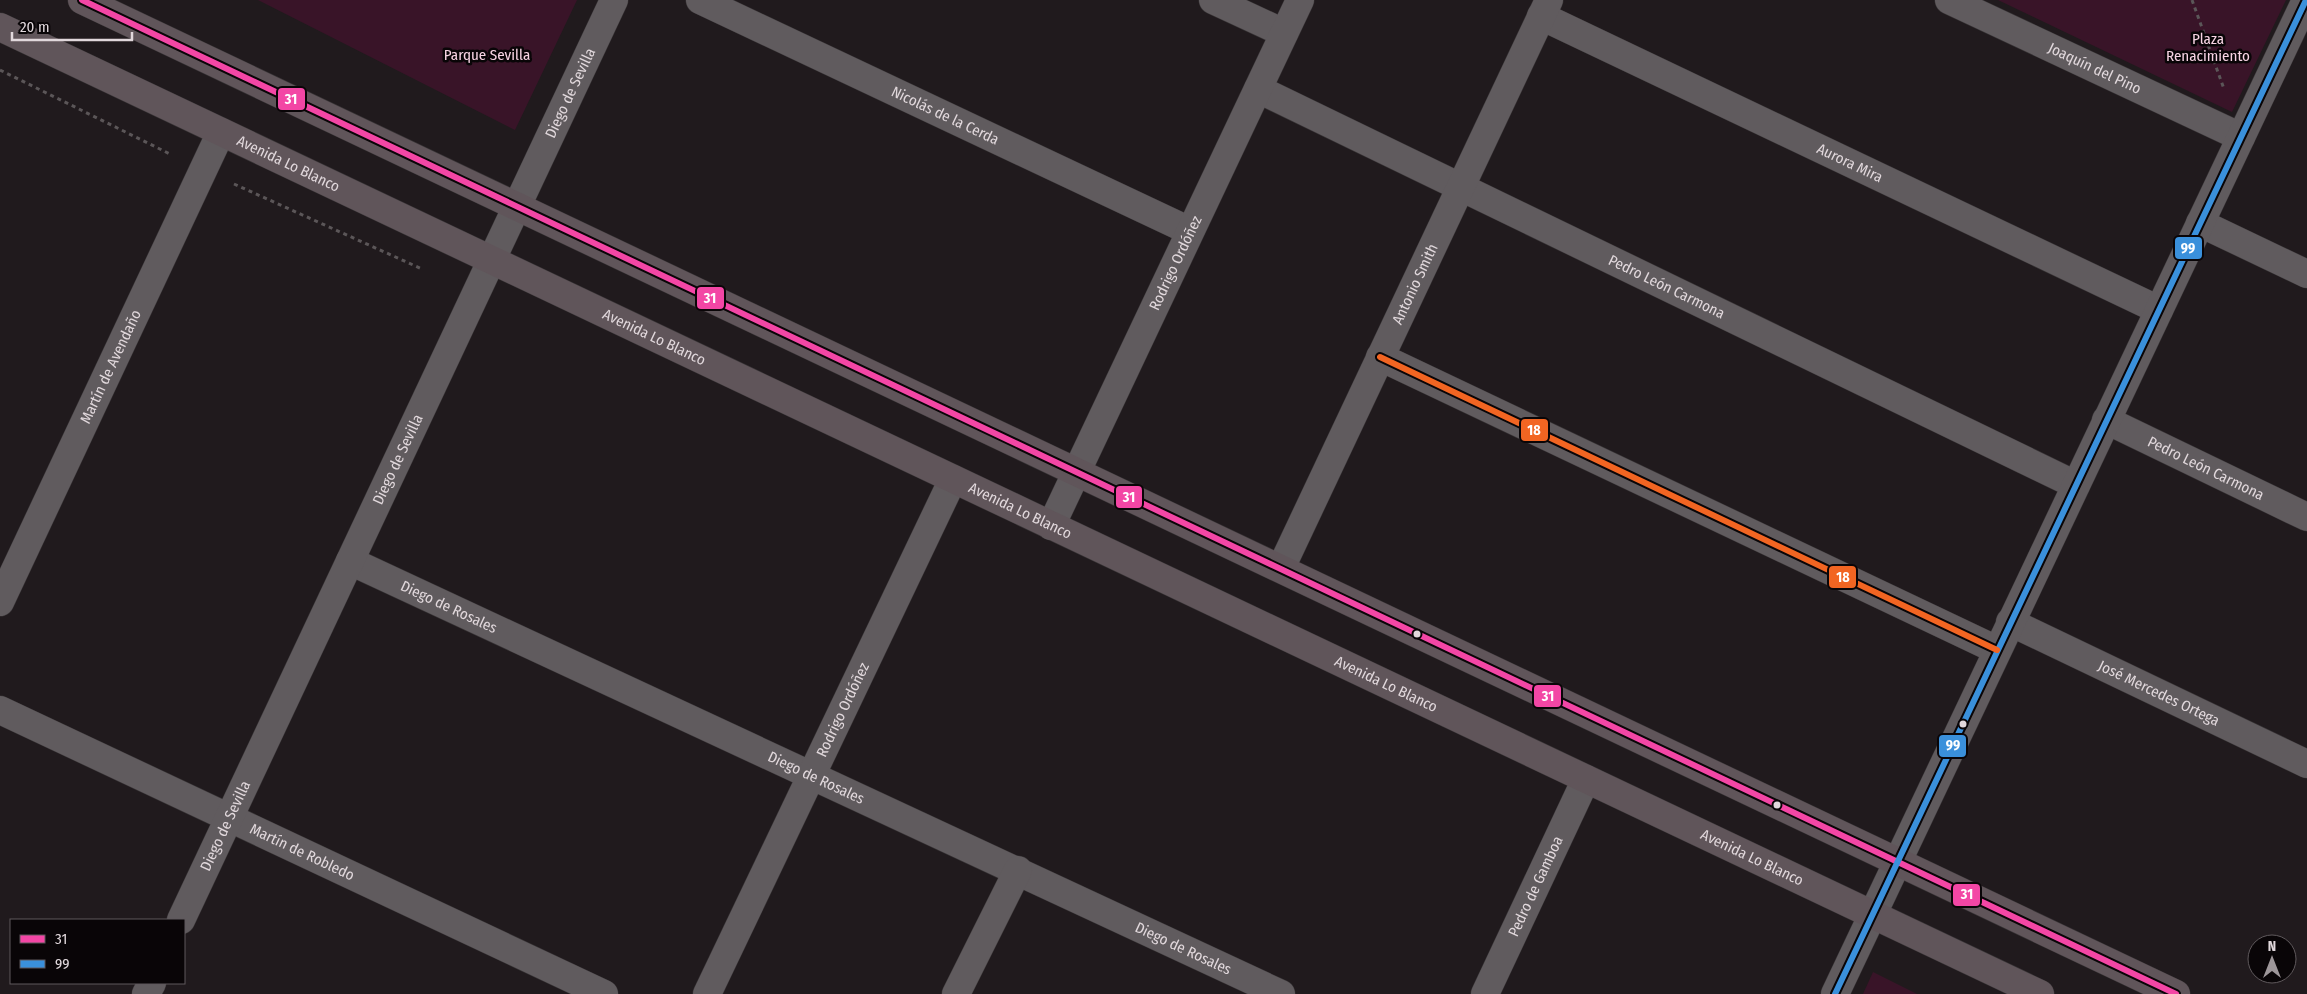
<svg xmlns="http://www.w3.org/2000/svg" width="2307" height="994" font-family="'Fira Sans Condensed',sans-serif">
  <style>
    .green { fill: #391428 }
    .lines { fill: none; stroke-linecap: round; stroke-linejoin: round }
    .minor-casing { stroke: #383436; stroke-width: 29 }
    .major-casing { stroke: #383436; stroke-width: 29 }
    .path { stroke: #5b5658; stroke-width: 3; stroke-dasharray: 4 4; stroke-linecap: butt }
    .minor { stroke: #605b5e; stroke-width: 28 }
    .major { stroke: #60555a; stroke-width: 28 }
    .bus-1-casing { stroke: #090507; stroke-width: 10 }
    .bus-2-casing { stroke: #090507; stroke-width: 10 }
    .bus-3-casing { stroke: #090507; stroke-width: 10 }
    .bus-1 { stroke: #f346a5; stroke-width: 6 }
    .bus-2 { stroke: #3a90db; stroke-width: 6 }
    .bus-3 { stroke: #f26522; stroke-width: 6 }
    .bus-dot { fill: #e1d8dc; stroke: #090507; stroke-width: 2 }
    .labels { text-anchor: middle; stroke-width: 5; stroke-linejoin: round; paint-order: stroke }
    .park-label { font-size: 15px; fill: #f8d4e4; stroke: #090507 }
    .street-label { font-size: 15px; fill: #e1d8dc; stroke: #090507 }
    .line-badge { stroke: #090507; stroke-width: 2 }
    .badge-label { font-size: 14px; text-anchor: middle; font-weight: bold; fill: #fff }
  </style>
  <rect width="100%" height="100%" fill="#201a1d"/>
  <path class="green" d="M258 0H577L515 130Z
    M1998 0H2286L2232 112Z
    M1873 972 1917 994H1863Z"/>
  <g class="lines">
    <g class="minor-casing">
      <g id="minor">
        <path id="s1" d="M700 0 1190 231"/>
        <path d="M1213 0 1284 33"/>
        <path id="s2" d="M1949 0 2241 137"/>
        <path id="s3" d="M1541 16 2159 310"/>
        <path id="s4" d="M1258 89 2076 485"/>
        <path d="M2200 223 2307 274"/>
        <path d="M1380 357 1997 650"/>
        <path id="s5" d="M2106 420 2307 517"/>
        <path id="s6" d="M1051 526 1300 0"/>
        <path id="s7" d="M350 561 1281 994"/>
        <path id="s8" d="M1281 568 1549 0"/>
        <path id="s9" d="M0 602 221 132"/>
        <path id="s10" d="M2010 622 2307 764"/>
        <path id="s11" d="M0 710 604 994"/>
        <path id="s12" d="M181 920 614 0"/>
        <path d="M146 994 152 983"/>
        <path id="s13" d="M707 994 953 479"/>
        <path d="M956 994 1018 870"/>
        <path id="s14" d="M1485 994 1586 779"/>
        <path d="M1835 994 2306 0"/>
      </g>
    </g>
    <g class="major-casing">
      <g id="major">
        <path d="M82 0 2176 994"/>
        <path id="s15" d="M0 27 2040 994"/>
      </g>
    </g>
    <path class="path" d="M2192 0 2224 89
      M0 70 172 155
      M234 184 422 269"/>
    <use href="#minor" class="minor"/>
    <use href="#major" class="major"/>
    <g class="bus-1-casing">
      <path id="bus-1" d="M82 0 2176 994"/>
    </g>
    <g class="bus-2-casing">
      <path id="bus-2" d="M1835 994 2306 0"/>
    </g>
    <g class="bus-3-casing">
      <path id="bus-3" d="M1380 357 1997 650"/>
    </g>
    <use href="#bus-1" class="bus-1"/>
    <use href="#bus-2" class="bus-2"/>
    <use href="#bus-3" class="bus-3"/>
  </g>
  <g class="bus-dot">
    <circle cx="1417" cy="634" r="4.5"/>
    <circle cx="1963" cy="724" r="4.5"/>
    <circle cx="1777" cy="805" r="4.5"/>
  </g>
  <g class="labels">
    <g class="park-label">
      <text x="2208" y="44">Plaza<tspan x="2208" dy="17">Renacimiento</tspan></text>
      <text x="487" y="60">Parque Sevilla</text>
    </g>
    <g class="street-label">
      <text dy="5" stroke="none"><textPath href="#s2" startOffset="161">Joaquín del Pino</textPath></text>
      <text dy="5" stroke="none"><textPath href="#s12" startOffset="914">Diego de Sevilla</textPath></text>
      <text dy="5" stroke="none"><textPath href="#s1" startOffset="271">Nicolás de la Cerda</textPath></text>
      <text dy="5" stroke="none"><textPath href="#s3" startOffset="342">Aurora Mira</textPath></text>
      <text dy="5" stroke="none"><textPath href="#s15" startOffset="319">Avenida Lo Blanco</textPath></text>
      <text dy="5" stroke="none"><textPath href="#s6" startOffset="291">Rodrigo Ordóñez</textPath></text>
      <text dy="5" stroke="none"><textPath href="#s8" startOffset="314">Antonio Smith</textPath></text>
      <text dy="5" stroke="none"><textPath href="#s4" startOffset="454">Pedro León Carmona</textPath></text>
      <text dy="5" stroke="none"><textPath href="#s15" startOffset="724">Avenida Lo Blanco</textPath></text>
      <text dy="5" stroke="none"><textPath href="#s9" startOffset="260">Martín de Avendaño</textPath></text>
      <text dy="5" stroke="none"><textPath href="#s12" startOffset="509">Diego de Sevilla</textPath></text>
      <text dy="5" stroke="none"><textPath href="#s5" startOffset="111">Pedro León Carmona</textPath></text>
      <text dy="5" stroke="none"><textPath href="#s15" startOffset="1129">Avenida Lo Blanco</textPath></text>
      <text dy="5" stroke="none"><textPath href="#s7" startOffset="109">Diego de Rosales</textPath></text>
      <text dy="5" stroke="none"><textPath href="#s15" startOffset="1534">Avenida Lo Blanco</textPath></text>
      <text dy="5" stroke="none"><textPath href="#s10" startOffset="165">José Mercedes Ortega</textPath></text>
      <text dy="5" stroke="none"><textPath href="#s13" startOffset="315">Rodrigo Ordóñez</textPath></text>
      <text dy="5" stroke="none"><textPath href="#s7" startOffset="514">Diego de Rosales</textPath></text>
      <text dy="5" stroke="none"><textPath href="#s12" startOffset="104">Diego de Sevilla</textPath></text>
      <text dy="5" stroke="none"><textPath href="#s11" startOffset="334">Martín de Robledo</textPath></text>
      <text dy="5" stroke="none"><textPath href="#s15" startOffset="1939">Avenida Lo Blanco</textPath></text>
      <text dy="5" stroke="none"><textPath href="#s14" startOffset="119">Pedro de Gamboa</textPath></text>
      <text dy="5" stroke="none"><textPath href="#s7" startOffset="919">Diego de Rosales</textPath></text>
    </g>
  </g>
  <g class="line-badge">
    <rect x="277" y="87" width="29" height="24" rx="5" fill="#f346a5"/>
    <rect x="2174" y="236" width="29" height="24" rx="5" fill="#3a90db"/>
    <rect x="696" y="286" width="29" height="24" rx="5" fill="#f346a5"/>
    <rect x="1520" y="418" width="29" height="24" rx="5" fill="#f26522"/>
    <rect x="1115" y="485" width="28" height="24" rx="5" fill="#f346a5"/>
    <rect x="1828" y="565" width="29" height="24" rx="5" fill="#f26522"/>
    <rect x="1533" y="684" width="29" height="24" rx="5" fill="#f346a5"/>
    <rect x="1938" y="734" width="29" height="24" rx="5" fill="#3a90db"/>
    <rect x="1952" y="883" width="29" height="24" rx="5" fill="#f346a5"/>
  </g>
  <g class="badge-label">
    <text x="291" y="104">31</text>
    <text x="2188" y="253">99</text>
    <text x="710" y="303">31</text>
    <text x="1534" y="435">18</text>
    <text x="1129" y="502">31</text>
    <text x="1843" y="582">18</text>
    <text x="1548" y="701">31</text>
    <text x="1953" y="750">99</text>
    <text x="1967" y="899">31</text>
  </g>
  <rect x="10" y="919" width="175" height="65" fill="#090507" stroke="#5f595c"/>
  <rect x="20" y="935" width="25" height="8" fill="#f346a5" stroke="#5f595c"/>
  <text x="55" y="944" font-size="15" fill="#e1d8dc">31</text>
  <rect x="20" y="960" width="25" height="8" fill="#3a90db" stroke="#5f595c"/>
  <text x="55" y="969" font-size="15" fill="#e1d8dc">99</text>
  <g transform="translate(2272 959)"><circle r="24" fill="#090507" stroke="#5f595c"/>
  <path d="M0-4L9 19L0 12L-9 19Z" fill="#9d9699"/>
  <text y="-8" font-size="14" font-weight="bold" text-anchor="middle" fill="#e1d8dc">N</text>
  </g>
  <path d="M12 32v8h120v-8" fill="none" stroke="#e1d8dc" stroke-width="2.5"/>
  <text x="20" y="32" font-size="15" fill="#e1d8dc" stroke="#090507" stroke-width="4" paint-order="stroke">20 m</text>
</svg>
